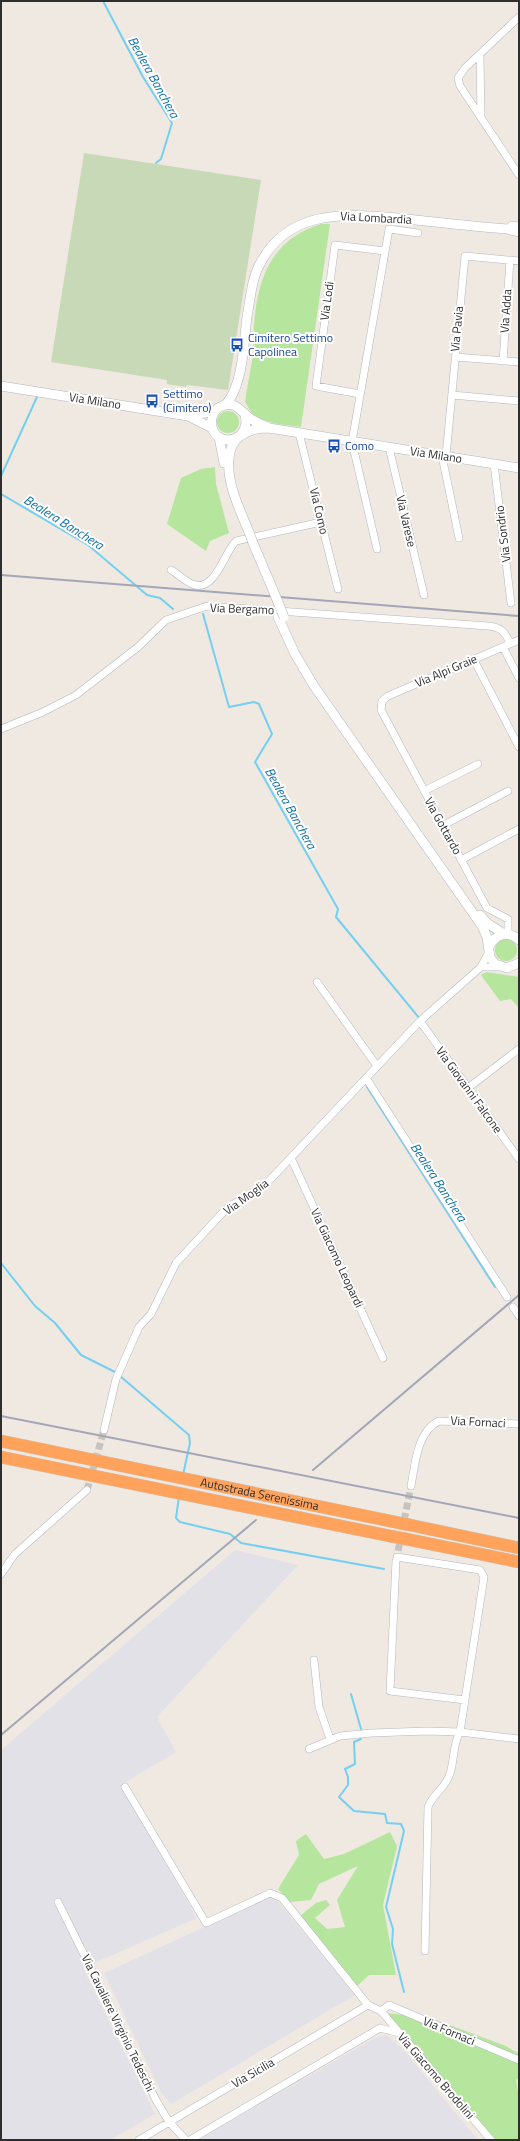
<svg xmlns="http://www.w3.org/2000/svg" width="520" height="2141" font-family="'Titillium Web',sans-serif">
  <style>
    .industrial { fill: #e3e1e8 }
    .green { fill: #b6e59e }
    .cemetery { fill: #c8d9b8 }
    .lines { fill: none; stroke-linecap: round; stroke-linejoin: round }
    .stream { stroke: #75cff0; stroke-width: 2 }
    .street-tunnel { stroke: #c8c4bd; stroke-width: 7; stroke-dasharray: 7 3.5; stroke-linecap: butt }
    .street-casing { stroke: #b4b7c1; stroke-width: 8 }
    .secondary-casing { stroke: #b4b7c1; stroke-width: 10 }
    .highway-casing { stroke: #c9c9c9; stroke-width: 13 }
    .street { stroke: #fff; stroke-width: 7 }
    .secondary { stroke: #fff; stroke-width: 9 }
    .highway { stroke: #ffa35c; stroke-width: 12 }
    .rail { stroke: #a3a6b8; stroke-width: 2 }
    .secondary-bridge-casing { stroke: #b4b7c1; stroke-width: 10; stroke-linecap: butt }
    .highway-bridge-casing { stroke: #c9c9c9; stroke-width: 13; stroke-linecap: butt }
    .secondary-bridge { stroke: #fff; stroke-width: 9 }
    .highway-bridge { stroke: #ffa35c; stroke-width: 12 }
    .labels { text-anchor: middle; stroke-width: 4; stroke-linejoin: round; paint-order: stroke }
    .street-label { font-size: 12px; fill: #2e2e2e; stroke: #fff }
    .transit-label { font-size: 12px; fill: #164399; stroke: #fff; text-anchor: start }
    .water-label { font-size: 13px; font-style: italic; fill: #0d6fa3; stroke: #fff }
  </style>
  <rect width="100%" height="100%" fill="#efe9e1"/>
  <path class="industrial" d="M235 1550 298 1565 157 1717 176 1752 126 1782 122 1787 197 1918 83 1968 155 2114 110 2140H1V1750Z
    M270 1897 277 1900 355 1995 171 2104 161 2092 104 1973Z
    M386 2035 401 2047 478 2140H203V2137L373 2039Z"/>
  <path class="green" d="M321 224H330L301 427C286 425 266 424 254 415 250 412 248 406 245 402 248 380 254 357 255 335 255 332 253 329 254 326 257 278 272 239 321 224Z
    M217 422a11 11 0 1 1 22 0a11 11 0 1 1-22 0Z
    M215 467 216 484 229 533 210 541 206 551 167 524 181 478 201 469Z
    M495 950a11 11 0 1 1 22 0a11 11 0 1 1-22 0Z
    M486 972 519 977V1008L511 999 500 1001 481 975Z
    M390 1832 397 1846 383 1905 396 1975H369L357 1986 300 1916 316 1903 326 1900 330 1905 315 1918 327 1929 345 1927 337 1900 358 1866 319 1884 311 1900 290 1902 278 1889 299 1855 296 1841 306 1834 324 1859 344 1854Z
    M387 2013 433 2019 506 2046 519 2054V2080L516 2079 519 2098V2140H496Z"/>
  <path class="cemetery" d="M84 153 261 180 228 390 187 385 186 387 167 384V380L51 362Z"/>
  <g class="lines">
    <path class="stream" d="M103 1 143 77 172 123 161 159 156 163
      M1 476 37 397
      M1 494 88 545 147 595 160 598 173 609
      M203 614 229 707 254 702 259 704 272 734 255 762 338 909 336 917 420 1019
      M367 1087 495 1287
      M1 1263 35 1306 55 1323 81 1355 117 1373
      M120 1376 189 1435 190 1443 183 1475
      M179 1497 176 1518 180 1522 230 1534 241 1543 384 1569
      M351 1694 361 1729
      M361 1739 354 1742 355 1764 345 1769 348 1777V1785L339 1797 354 1811 385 1814 387 1823 401 1824 404 1831 386 1907 393 1929 392 1944 404 1992"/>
    <path class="street-tunnel" d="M87 1490 104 1430
      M396 1561 411 1486"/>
    <g class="street-casing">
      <path id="street" d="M519 17 465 68 458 78 460 86 519 175
        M480 54 481 117
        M507 229 512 225 519 226
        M455 357 519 362
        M503 361 510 260
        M360 394 316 386 335 245 385 251
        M452 395 519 401
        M299 433 338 589
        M389 447 424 595
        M442 456 459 538
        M446 456 465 256 519 261
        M494 464 511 603
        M377 549 352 442 389 229 418 233
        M171 570C178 574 185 581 192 584 215 594 224 552 236 541L321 522
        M503 647 519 678
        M474 660 519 747
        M1 729 43 712 76 695 138 647 166 620 207 606 488 626C501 627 505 632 510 643
        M424 791 478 764
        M442 826 508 791
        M461 860 519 829
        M508 934V919L487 908 381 710 382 701 388 696 519 640
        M481 967H499
        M317 982 377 1066
        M420 1021 519 1159
        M366 1078 507 1297
        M468 1088 519 1049
        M291 1158 383 1358
        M513 1307 519 1316
        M104 1430 116 1379 139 1327 151 1314 176 1263 227 1208 265 1185 420 1021 481 967 489 952
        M411 1486C415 1465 417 1431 439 1421L519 1424
        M397 1557 480 1570 484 1577 460 1732C452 1745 455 1762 449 1776 445 1788 433 1794 428 1807L425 1951
        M396 1561 390 1691 465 1700
        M1 1574 15 1554 87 1490
        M314 1660 319 1707 330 1739
        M309 1749 340 1736 372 1733 427 1731 460 1732 519 1739
        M125 1787 206 1923 270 1893 282 1898 368 2005 381 2011 491 2140
        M58 1902 156 2100 169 2122 186 2140
        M381 2011 389 2005 519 2060
        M380 2028 399 2033
        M139 2140 368 2005
        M190 2140 380 2028"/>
    </g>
    <g class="secondary-casing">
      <path id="secondary" d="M1 386 188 416 212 428
        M226 404C243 386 244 341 247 317 250 301 251 284 257 270 284 209 343 213 398 218 435 222 471 226 507 229L519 232
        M245 414C250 436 233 435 230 452 224 478 239 508 249 532
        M188 416 215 411
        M269 428C263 425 257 423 251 419 240 411 234 398 218 408 207 418 210 439 228 440 238 440 246 430 257 429 260 428 265 428 269 428L519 468
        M219 437 224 463
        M253 543 273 590
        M278 617 295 654 314 686 482 926 487 937 490 957 495 964 507 968 519 963
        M480 915 487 923 504 934
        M489 947C495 934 508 930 519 940"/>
    </g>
    <g class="highway-casing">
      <g id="highway">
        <path id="s1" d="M1 1441 390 1521"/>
        <path d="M1 1457 390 1536"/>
        <path d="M410 1525 519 1548"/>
        <path d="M406 1539 519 1562"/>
      </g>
    </g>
    <use href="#street" class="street"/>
    <use href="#secondary" class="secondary"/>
    <use href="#highway" class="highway"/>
    <path class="rail" d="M1 575 519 616
      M1 1416 519 1518
      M313 1470 519 1295
      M1 1735 256 1520"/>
    <g class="secondary-bridge-casing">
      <path id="secondary-bridge" d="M249 532 253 543
        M273 590 284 617"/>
    </g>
    <g class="highway-bridge-casing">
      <path id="highway-bridge" d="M390 1521 410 1525
        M390 1536 406 1539"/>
    </g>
    <use href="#secondary-bridge" class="secondary-bridge"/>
    <use href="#highway-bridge" class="highway-bridge"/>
  </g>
  <defs>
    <g id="bus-bare" transform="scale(1.08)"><path d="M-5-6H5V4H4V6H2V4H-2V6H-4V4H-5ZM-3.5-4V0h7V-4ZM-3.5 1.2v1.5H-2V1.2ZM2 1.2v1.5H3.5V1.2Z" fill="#1a4fb4" stroke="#fff" stroke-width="2.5" paint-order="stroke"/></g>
  </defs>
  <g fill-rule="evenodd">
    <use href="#bus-bare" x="237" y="345"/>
    <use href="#bus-bare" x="152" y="401"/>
    <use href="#bus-bare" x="334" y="446"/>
  </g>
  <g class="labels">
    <g class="street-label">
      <text transform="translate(376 218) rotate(3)" y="4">Via Lombardia</text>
      <text transform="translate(327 301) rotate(-82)" y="4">Via Lodi</text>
      <text transform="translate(506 311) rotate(-86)" y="4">Via Adda</text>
      <text transform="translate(457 329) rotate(-85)" y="4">Via Pavia</text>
      <text transform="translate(95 401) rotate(9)" y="4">Via Milano</text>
      <text transform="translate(436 455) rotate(9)" y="4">Via Milano</text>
      <text transform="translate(319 511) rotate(77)" y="4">Via Como</text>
      <text transform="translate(406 521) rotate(77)" y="4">Via Varese</text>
      <text transform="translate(503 534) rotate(-97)" y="4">Via Sondrio</text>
      <text transform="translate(242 609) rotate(2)" y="4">Via Bergamo</text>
      <text transform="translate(446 671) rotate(-23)" y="4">Via Alpi Graie</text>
      <text transform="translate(443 826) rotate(61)" y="4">Via Gottardo</text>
      <text transform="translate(469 1090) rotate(54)" y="4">Via Giovanni Falcone</text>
      <text transform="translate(246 1197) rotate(-36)" y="4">Via Moglia</text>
      <text transform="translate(337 1258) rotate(65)" y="4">Via Giacomo Leopardi</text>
      <text transform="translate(478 1422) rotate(3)" y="4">Via Fornaci</text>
      <text dy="4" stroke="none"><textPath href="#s1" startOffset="264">Autostrada Serenissima</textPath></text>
      <text transform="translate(118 2023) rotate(64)" y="4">Via Cavaliere Virginio Tedeschi</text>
      <text transform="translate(449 2031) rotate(23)" y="4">Via Fornaci</text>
      <text transform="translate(253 2073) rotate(-30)" y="4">Via Sicilia</text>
      <text transform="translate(436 2076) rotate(49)" y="4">Via Giacomo Brodolini</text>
    </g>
    <g class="transit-label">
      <text x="248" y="342">Cimitero Settimo<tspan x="248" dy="14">Capolinea</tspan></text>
      <text x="163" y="398">Settimo<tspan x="163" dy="14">(Cimitero)</tspan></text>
      <text x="345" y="450">Como</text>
    </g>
    <g class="water-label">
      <text transform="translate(154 77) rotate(61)" y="5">Bealera Banchera</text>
      <text transform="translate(64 522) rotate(32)" y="5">Bealera Banchera</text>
      <text transform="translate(291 808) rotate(61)" y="5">Bealera Banchera</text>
      <text transform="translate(439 1182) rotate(57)" y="5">Bealera Banchera</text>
    </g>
  </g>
  <rect width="520" height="2141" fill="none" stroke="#2e2e2e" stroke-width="4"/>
</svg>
